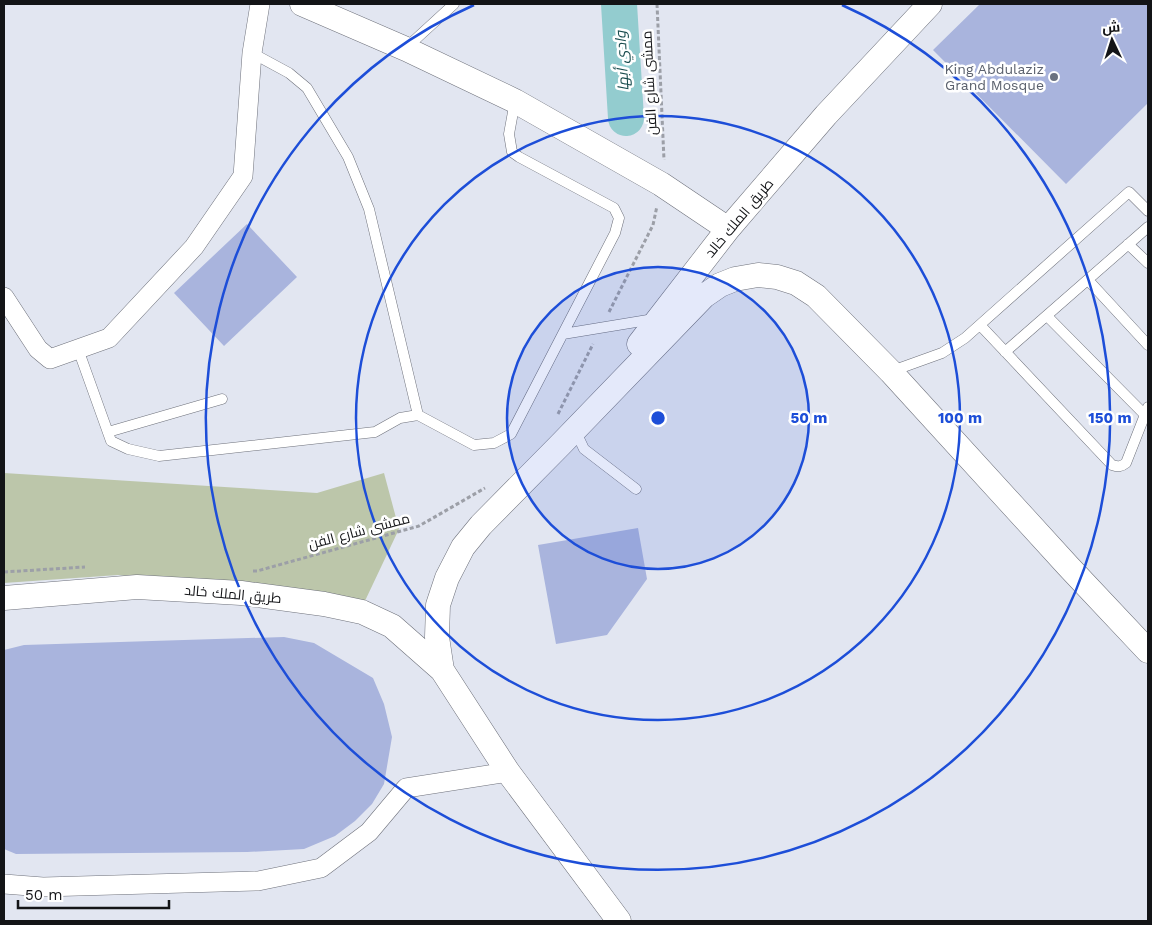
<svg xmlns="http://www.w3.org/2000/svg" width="1152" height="925" font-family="'Work Sans',Cairo,sans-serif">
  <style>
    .green { fill: #bcc6aa }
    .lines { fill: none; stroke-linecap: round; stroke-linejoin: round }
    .river { stroke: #93cccf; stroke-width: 36 }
    .building { fill: #a9b4dd }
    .service-casing { stroke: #6e717b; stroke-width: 11 }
    .minor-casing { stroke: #6e717b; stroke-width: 20 }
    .tertiary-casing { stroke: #6e717b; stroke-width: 25 }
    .path { stroke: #9c9fa7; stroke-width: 3; stroke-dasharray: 4 2.5; stroke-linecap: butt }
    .service { stroke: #fff; stroke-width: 10 }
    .minor { stroke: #fff; stroke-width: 19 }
    .tertiary { stroke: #fff; stroke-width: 24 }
    .ring { fill: none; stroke: #1d4ed8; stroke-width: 2.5 }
    .worship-dot { fill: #6b7280; stroke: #fff; stroke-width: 2 }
    .labels { text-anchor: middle; stroke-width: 5; stroke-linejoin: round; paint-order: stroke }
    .worship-label { font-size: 14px; fill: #5b616d; stroke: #fff; text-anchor: end }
    .street-label { font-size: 14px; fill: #131417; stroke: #fff }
    .water-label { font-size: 15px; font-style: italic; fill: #194c4e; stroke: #fff }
    .centre { fill: #1d4ed8; stroke: #fff; stroke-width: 2.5 }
    .ring-label { font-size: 15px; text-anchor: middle; font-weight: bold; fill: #1d4ed8; stroke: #fff; stroke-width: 5; stroke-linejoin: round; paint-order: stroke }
  </style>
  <rect width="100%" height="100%" fill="#e2e6f1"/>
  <path class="green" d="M4 473 317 493 384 473 399 529 364 603 118 575 4 583Z"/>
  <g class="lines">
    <path class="river" d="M619 4 626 118"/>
  </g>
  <path class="building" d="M980 4H1148V103L1066 184 933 50Z
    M247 224 297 277 224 346 174 293Z
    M638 528 647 579 607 635 556 644 538 545Z
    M284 637 314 643 373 678 384 704 392 737 384 784 372 804 355 821 335 836 304 849 247 852 16 854 4 849V650L24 645Z"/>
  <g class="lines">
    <g class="service-casing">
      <path id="service" d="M406 48 454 4
        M252 53 289 73 307 88 348 157 369 209 418 415
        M1128 244 1148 263
        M1088 280 1148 345
        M1047 316 1145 415
        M980 325 1112 465C1118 467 1121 467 1126 463L1148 407
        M563 334 654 319
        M78 349 111 441 128 449 159 456 375 432 400 418 418 415 474 445 494 443 511 434 615 233 619 218 614 208 519 157 512 152 509 134 515 101
        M1005 352 1148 227
        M892 371 942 353 965 338 1129 192 1148 211
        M575 430 584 449 636 489
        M108 432 222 399"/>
    </g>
    <g class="minor-casing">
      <path id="minor" d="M4 297 38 349 50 359 109 338 194 247 243 176 252 53 260 4
        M4 884 43 887 258 881 321 868 369 832 406 788 508 772"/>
    </g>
    <g class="tertiary-casing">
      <path id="tertiary" d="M302 4 406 49 515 101 661 184 728 229
        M639 344 728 229 826 115 930 4
        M4 598 137 587 241 593 324 604 362 612 392 626 442 670
        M619 921 508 772 442 670 437 637 438 605 447 578 463 547 481 525 562 443 704 296 720 285 735 279 758 275 777 277 796 283 816 296 891 372 1068 566 1148 651"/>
    </g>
    <path class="path" d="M657 4 664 160
      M609 312 653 225 657 206
      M558 414 593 344
      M253 571H257L419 526 485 488
      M4 572 85 567"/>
    <use href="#service" class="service"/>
    <use href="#minor" class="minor"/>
    <use href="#tertiary" class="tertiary"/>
  </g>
  <circle cx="658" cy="418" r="151" fill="#1d4ed8" fill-opacity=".12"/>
  <g class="ring">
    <circle cx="658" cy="418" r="151"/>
    <circle cx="658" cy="418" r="302"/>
    <path d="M842 5A452 452 0 1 1 474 5"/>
  </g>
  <circle class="worship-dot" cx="1054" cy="77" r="5"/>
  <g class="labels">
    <g class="worship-label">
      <text x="1044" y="74">King Abdulaziz<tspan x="1044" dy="16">Grand Mosque</tspan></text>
    </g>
    <g class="street-label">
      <text transform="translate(649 83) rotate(-93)" y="5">ممشى شارع الفن</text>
      <text transform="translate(739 218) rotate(-50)" y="5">طريق الملك خالد</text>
      <text transform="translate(359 531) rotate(-15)" y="5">ممشى شارع الفن</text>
      <text transform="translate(233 594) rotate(5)" y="5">طريق الملك خالد</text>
    </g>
    <g class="water-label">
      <text transform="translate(622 61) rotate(-93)" y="5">وادي أبها</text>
    </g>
  </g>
  <circle cx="658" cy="418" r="8" class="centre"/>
  <g class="ring-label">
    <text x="809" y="423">50 m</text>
    <text x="960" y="423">100 m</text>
    <text x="1110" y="423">150 m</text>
  </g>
  <rect width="1152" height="925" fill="none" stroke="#131417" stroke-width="10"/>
  <g transform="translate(1112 40) rotate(356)" stroke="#ffffff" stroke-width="4" paint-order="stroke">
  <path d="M0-4L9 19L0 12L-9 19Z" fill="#131417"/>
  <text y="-8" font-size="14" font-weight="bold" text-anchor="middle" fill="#131417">ش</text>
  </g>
  <path d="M18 900v8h151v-8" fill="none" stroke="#131417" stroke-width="2.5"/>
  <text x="25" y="900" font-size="15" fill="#131417" stroke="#ffffff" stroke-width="4" paint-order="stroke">50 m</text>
</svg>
